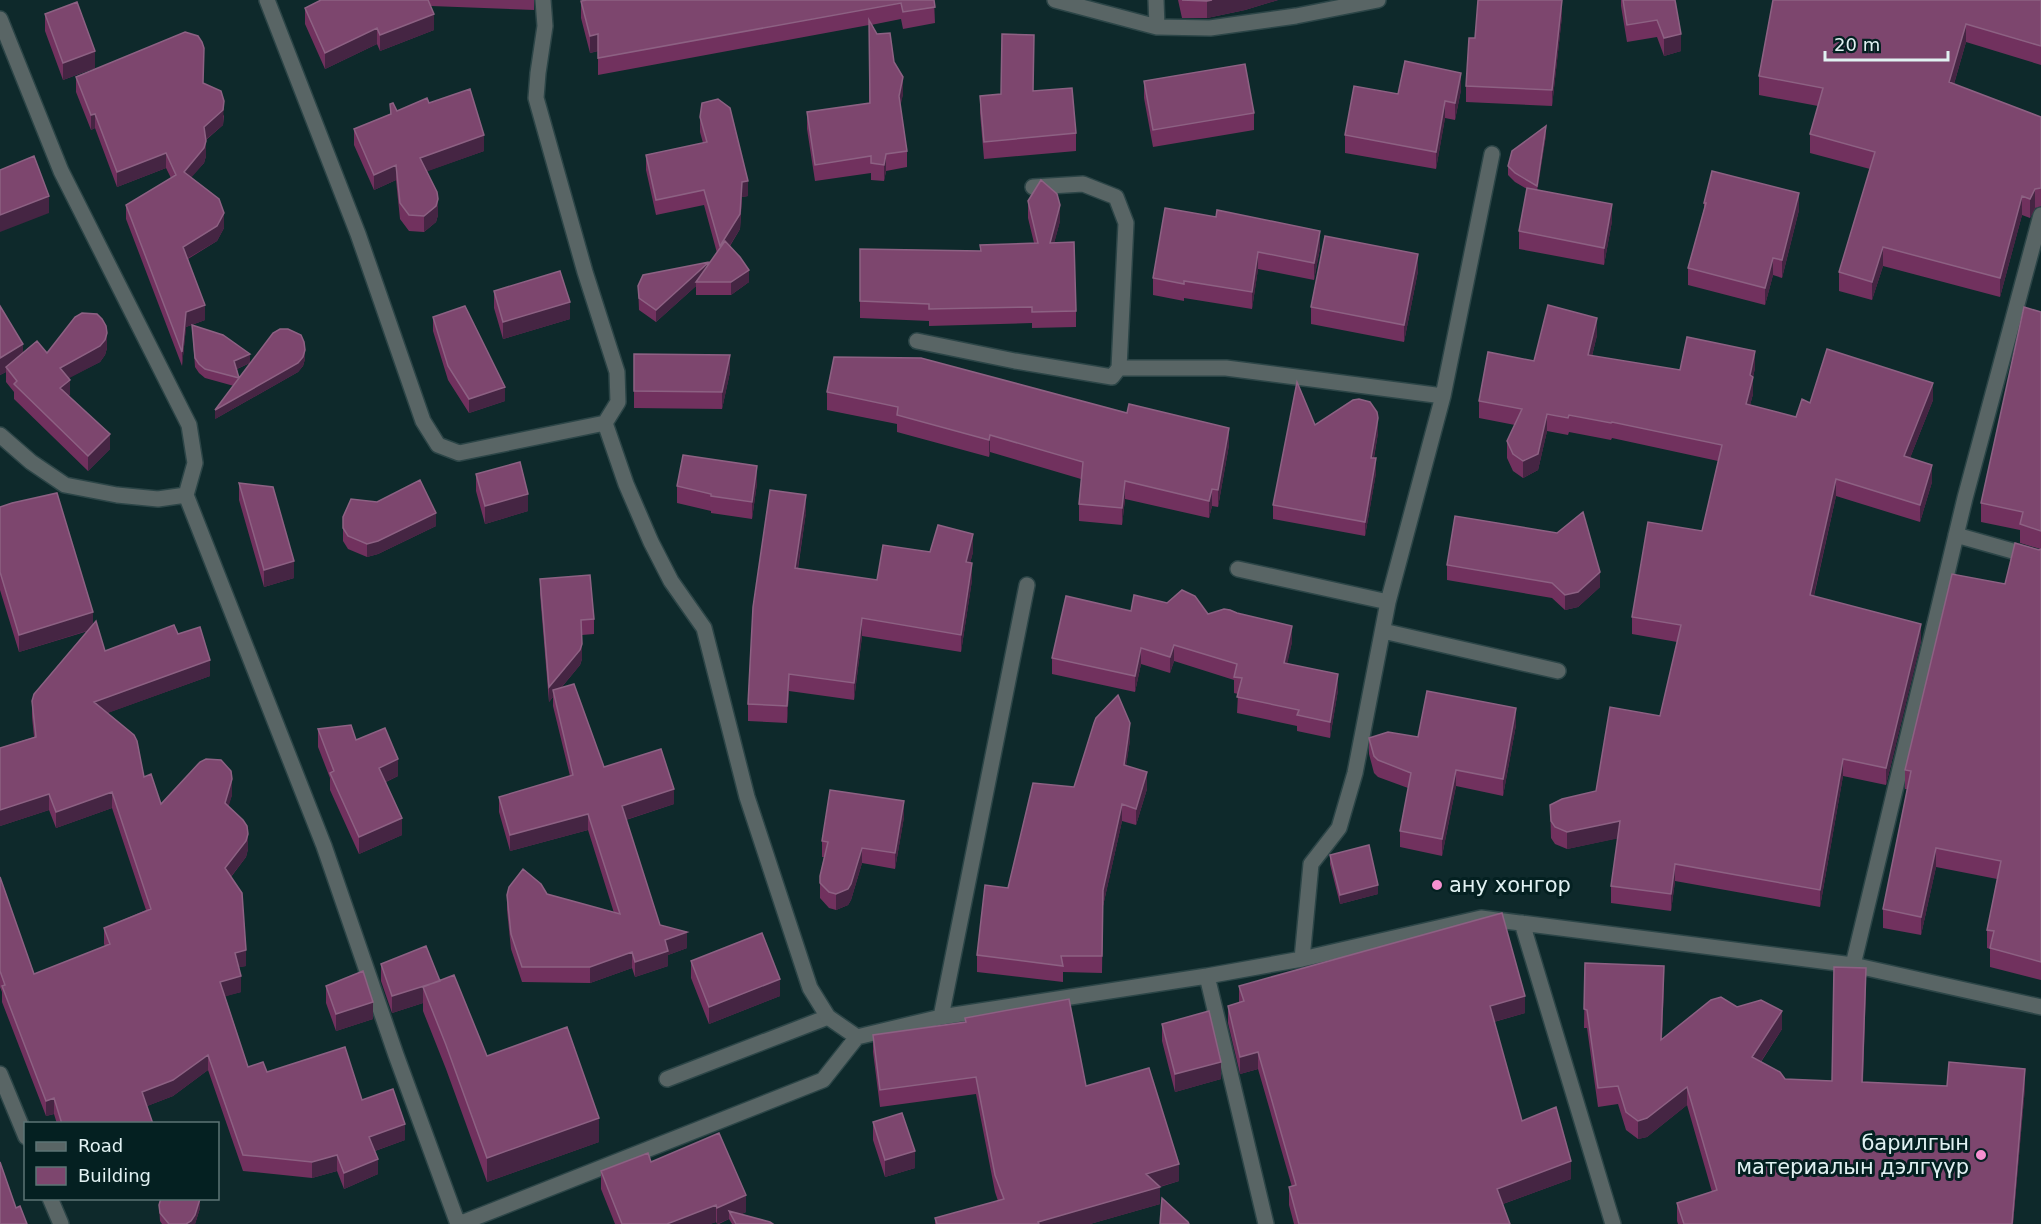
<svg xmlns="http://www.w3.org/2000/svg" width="2041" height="1224" font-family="'DejaVu Sans',sans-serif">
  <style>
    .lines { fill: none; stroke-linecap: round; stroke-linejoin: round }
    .service-casing { stroke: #2c4547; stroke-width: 18 }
    .minor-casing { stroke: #2c4547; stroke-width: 18 }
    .service { stroke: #596565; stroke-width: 15 }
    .minor { stroke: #596565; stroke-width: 15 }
    .wall { fill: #71315e }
    .shaded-wall { fill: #452543 }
    .building { fill: #7d466e; stroke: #8d6183; stroke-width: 1.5 }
    .poi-dot { fill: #f690d0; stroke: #042021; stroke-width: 2 }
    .labels { text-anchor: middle; stroke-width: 6; stroke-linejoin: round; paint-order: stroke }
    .poi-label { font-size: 21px; fill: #e1f1f2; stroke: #042021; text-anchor: start }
  </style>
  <rect width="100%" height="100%" fill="#0e292b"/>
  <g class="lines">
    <g class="service-casing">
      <path id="service" d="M667 1079 828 1017"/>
    </g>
    <g class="minor-casing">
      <path id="minor" d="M267 0 358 234 423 421 438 445 459 453 605 423 626 484 651 542 671 581 704 628 747 797 810 988 828 1017 857 1037
        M543 0 545 26 538 73 536 98 585 272 617 372 618 402 605 423
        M1055 0 1157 27 1210 28 1296 16 1378 0
        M1156 0 1157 27
        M0 19 61 171 189 425 195 463 186 495 324 846 396 1055 458 1224
        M1033 187 1083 184 1116 197 1126 223 1119 368
        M917 341 1015 361 1112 377 1119 368H1226L1443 396
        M0 435 31 462 65 485 117 495 158 499 186 495
        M1956 535 2041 559
        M1238 569 1388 602
        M1383 631 1558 671
        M1522 923 1613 1224
        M1302 959 1311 864 1339 828 1355 773 1388 602 1443 396 1492 154
        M1853 965 1965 498 2041 215
        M1207 976 1266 1224
        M941 1017 1027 585
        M0 1074 26 1137
        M50 1198 61 1224
        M459 1224 823 1080 857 1037 941 1017 1207 976 1302 959 1481 918 1853 965 2041 1007"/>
    </g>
    <use href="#service" class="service"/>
    <use href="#minor" class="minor"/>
  </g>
  <path class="wall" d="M321 0H534V10L431 6 434 30 380 51 377 44 325 69 305 24V8Z
    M934 0 935 23 903 29 901 19 871 25 894 62 903 94 900 106 907 151V167L886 171 884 181 871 180V173L815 181 807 129V112L869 103V25L598 75V51L590 53 581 18V1Z
    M1178 0H1278L1245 10 1207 18H1182Z
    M1621 0H1675L1681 51 1664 56 1657 37 1627 42 1621 6Z
    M2041 0V65L1966 42 1954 84 2041 117V206L2035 208 2030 218 2022 215 2000 297 1883 266 1872 300 1839 291V272L1870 169 1810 153V134L1818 106 1759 95V76Z
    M45 14 95 68 63 80 45 31Z
    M1562 16 1552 106 1466 102V86L1475 38Z
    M76 77 203 83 224 116 223 125 206 140V156L204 163 191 177 224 228 217 241 188 259 205 320 186 327 182 366 126 219V205L171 178 166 168 117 187 95 128 91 130 76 92Z
    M1144 81 1254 113V130L1153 147 1144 98Z
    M1461 90 1455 120 1445 118 1436 169 1345 153V135L1398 94Z
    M1033 91 1076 133V151L984 159 980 113V96Z
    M429 103 484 151 427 171 438 215 436 222 424 232 409 231 400 219 396 180 374 190 354 145V129L390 114V104L397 111Z
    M700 117 748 196 742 197 740 229 730 246 749 282 731 295H696V286L656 322 639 310 638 286 709 264 717 253 704 205 656 215 646 170V155L703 143 700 132Z
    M1546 135 1537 190 1612 221 1604 265 1519 249V231L1527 189 1515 182 1508 175V166Z
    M1028 201 1060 221 1054 243 1076 311V327L1032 328V323L929 326V321L860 318V249L980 251 1034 243 1028 218Z
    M1704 203 1799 210 1782 278 1773 275 1765 305 1688 285V268L1704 209Z
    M1216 217 1320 248 1314 280 1258 269 1252 309 1184 298V301L1153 295V278Z
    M1418 271 1404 342 1311 324V307Z
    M494 291 570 319 503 339 494 308Z
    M0 306 23 353H47L107 348 105 355 100 362 68 378 69 396 110 449 88 471 14 399V392L6 382V372L0 375Z
    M2041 312V980L1990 967V949L1987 948V930L1997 879 1936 867 1921 935 1883 928V909L1907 789H1905V770L2005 584 2040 549 2020 543V530L1981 522V503Z
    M433 317 505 401 469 413 448 380 433 331Z
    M192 325 250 363 237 369 239 378 305 359 303 366 298 372 215 419 234 386 205 378 199 373 195 367Z
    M1597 335 1592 356 1680 370 1755 368 1753 377V394L1750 405 1796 417 1810 403 1933 400 1910 458 1932 482 1920 522 1836 496 1814 596 1921 641 1886 785 1843 776 1820 907 1675 881 1671 911 1611 903V886L1618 838 1567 849 1555 844 1551 838 1550 805 1596 791 1660 716 1677 642 1632 634V617L1702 531 1718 461 1612 438 1611 440 1569 432 1568 435 1547 431 1538 470 1523 478 1513 471 1507 458V441L1515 425 1479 418V401L1534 361Z
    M634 354 730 372 722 409 634 408Z
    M827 392 1229 445 1218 507 1212 506 1209 518 1125 499 1122 525 1079 521V504L1081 479 990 452 989 457 897 432V424L827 410Z
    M1315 425 1378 433 1374 458 1376 473 1365 536 1273 519V505Z
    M476 474 528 511 485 524 476 491Z
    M239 483 294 578 264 587 239 500Z
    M757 483 752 519 711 513V511L677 503V486Z
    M0 507 93 624 105 651 178 634 210 676 107 713 144 777 161 804 232 795 228 806 248 849 246 857 231 877 246 966 239 967 241 992 225 996 248 1067 362 1100 405 1140 375 1151 378 1174 344 1189 337 1171 312 1178 243 1171 208 1070 173 1096 147 1106 153 1124H57L54 1114 46 1116 2 1002V992L0 987V877L34 974 105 946 104 944V928L146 910 112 808 56 828 49 810 0 826V748L34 737 32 717V701L88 631 19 652 0 590Z
    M806 512 798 569 877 580 930 552H973L970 563 972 580 961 652 862 636 854 700 789 691 787 723 748 721V704Z
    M343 517 436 526 378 554 367 557 348 549 343 541Z
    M1447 565 1600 587 1578 607 1565 610 1552 598 1447 580Z
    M540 579 594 619V634L582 635V659L580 665 561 688 604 767 674 804 626 820 660 925 687 948 668 955V966L635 977 632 968 590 983 522 982 511 949 507 910V895L547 894 614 913 588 830 510 851 499 812V797L570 776 553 706V697L549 702 540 594Z
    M1131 611 1208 614 1292 642 1287 663 1338 690 1330 738 1297 731V726L1237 713 1238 694 1234 693V680L1174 661 1170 673 1141 664 1135 692 1052 674V658Z
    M1516 725 1503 796 1456 786 1442 856 1400 847V831L1408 788 1378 777 1374 773 1369 754V738L1418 737Z
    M318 729 356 740 398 776 386 782 402 835 359 854 330 790V778L318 747Z
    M1130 740 1126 765 1147 789 1136 825 1122 821 1103 906 1102 973 1063 972V982L977 972V955L1008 888 1074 787Z
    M904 817 895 869 862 863 851 900 848 905 836 910 829 908 820 898V876L824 857H822V841Z
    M1330 855 1378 894 1340 904 1330 864Z
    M691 961 780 996 709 1024 691 978Z
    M1585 963 1664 984 1662 1040 1737 1007 1782 1029 1761 1062 1785 1079 1832 1081 1866 986 1863 1082 1947 1086 2025 1087 2013 1224H1678L1677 1221V1203L1712 1192 1687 1105 1647 1137 1638 1139 1626 1130 1618 1104 1598 1107 1587 1028H1584Z
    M381 964 440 980 487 1056 599 1142 487 1182 446 1069 423 1011V1003L392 1013 381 981Z
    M326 986 373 1019 336 1031 326 1003Z
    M1239 986 1525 1013 1494 1022 1522 1121 1571 1179 1503 1204 1510 1224H1294L1289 1205V1187H1292L1258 1069 1240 1074 1228 1023V1006L1239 1003Z
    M965 1018 1086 1086 1179 1181 1160 1187V1204L1090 1224H935V1218L998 1201 995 1192 976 1094 880 1107 873 1052V1035L965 1022Z
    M1162 1024 1221 1079 1175 1092 1162 1041Z
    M873 1122 915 1168 885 1177 873 1140Z
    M651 1162 746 1212 742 1214 773 1224H732L729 1219 719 1224H717L716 1222 710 1224H615L601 1189V1171Z
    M159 1205 200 1208 195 1224H162L160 1221Z"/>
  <path class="shaded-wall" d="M1212 0H1278L1245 10 1207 18V1Z
    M1562 0V16L1552 106V90Z
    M434 14V30L380 51V35Z
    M1966 24V42L1949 101V82Z
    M377 28V44L325 69V53Z
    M598 34V51L590 53V36Z
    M1681 34V51L1664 56V38Z
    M95 51V68L63 80V63Z
    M1461 73V90L1455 120V103Z
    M903 77V94L899 113V96Z
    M224 101 223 125 204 141V127Z
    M1445 101V118L1436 169V152Z
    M95 114V128L91 130V115Z
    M1546 126V135L1537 194V186Z
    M484 135V151L420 174V158Z
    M206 141V156L204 163 184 186V172Z
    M166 153V168L117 187V172Z
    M886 154V171L884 181V165Z
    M396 165V180L374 190V175Z
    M748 181V196L742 197 740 229 720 261V246L742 182Z
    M2035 189V208L2030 218V199Z
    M1799 193V210L1782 278V260Z
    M49 196V213L0 232V215Z
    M2022 196V215L2000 297V278Z
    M438 199V215L436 222 424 232V216Z
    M1612 204V221L1604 265V248Z
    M1060 205V221L1050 259V243Z
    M224 213V228L217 241 183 261V247Z
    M1320 231V248L1314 280V263Z
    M1883 247V266L1872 300V282Z
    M1258 252V269L1252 309V292Z
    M1418 254V271L1404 342V325Z
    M1773 258V275L1765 305V288Z
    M709 262V274L696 282V286L656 322V310Z
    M749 270V282L731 295V282Z
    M570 302V319L503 339V322Z
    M205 305V320L186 327 182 366V352L186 312Z
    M1597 318V335L1588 372V355Z
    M107 333V348L105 355 100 362 60 383V368Z
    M23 344V361L6 367V372L0 375V358Z
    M305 350V359L303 366 298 372 215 419V410Z
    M1755 351V368L1753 377V394L1746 420V404L1750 375Z
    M250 354V363L234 370V361Z
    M730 355V372L722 409V392Z
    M70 380V395L60 403V388Z
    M1933 383V400L1904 473V456Z
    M505 387V401L469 413V399Z
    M1547 414V431L1538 470 1523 478V461Z
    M1378 418V433L1371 472V458Z
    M1229 428V445L1218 507V490Z
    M110 434V449L88 471V456Z
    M990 435V452L989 457V440Z
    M1376 458V473L1365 536V522Z
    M1932 465V482L1920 522V505Z
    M757 466V483L752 519V502Z
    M1836 479V496L1810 612V595Z
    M1125 481V499L1122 525V508Z
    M1212 489V506L1209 518V501Z
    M528 494V511L485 524V506Z
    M806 495V512L795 586V568Z
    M436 513V526L378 554 367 557V544Z
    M973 534V552L966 580V562Z
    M294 561V578L264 587V570Z
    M972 563V580L961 652V635Z
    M1600 572V587L1578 607 1565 610V595Z
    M93 612V629L19 652V635Z
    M862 618V636L854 700V683Z
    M1921 624V641L1886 785V768Z
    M1292 626V642L1284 679V663Z
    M582 644V659L580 665 554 696 553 690V697L549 702V687Z
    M1174 645V661L1170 673V657Z
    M1141 648V664L1135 692V676Z
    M210 660V676L94 718V702Z
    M789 674V691L787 723V706Z
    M1338 674V690L1330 738V722Z
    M1516 708V725L1503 796V779Z
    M1130 723V740L1124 781V765Z
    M398 759V776L379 785V768Z
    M1843 759V776L1820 907V890Z
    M1456 770V786L1442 856V839Z
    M1147 772V789L1136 825V809Z
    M232 779V795L225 819V803Z
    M674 789V804L622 821V806Z
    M112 792V808L56 828V812Z
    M49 794V810L0 826V810Z
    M904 801V817L895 869V853Z
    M1122 804V821L1103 906 1102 973 1103 890Z
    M588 814V830L510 851V835Z
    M402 818V835L359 854V837Z
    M1620 821V838L1567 849V832Z
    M248 834V849L246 857 225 884V868Z
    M862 848V863L851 900 848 905 836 910V894Z
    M1936 848V867L1921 935V917Z
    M1675 864V881L1671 911V894Z
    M1378 885V894L1340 904V895Z
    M687 932V948L668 955V966L635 977V962L665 940Z
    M246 950V966L235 968V953Z
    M632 952V968L590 983V967Z
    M1664 966V984L1661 1059V1040Z
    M241 976V992L220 998V982Z
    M780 979V996L709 1024V1007Z
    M440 981 423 987V1003L392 1013V996Z
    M1525 996V1013L1490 1023V1006Z
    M373 1002V1019L336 1031V1014Z
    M1782 1011V1029L1752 1075V1057Z
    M1258 1052V1069L1240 1074V1057Z
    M208 1055V1070L173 1096 142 1108V1092Z
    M1221 1062V1079L1175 1092V1074Z
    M2025 1069V1087L2013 1224H2012Z
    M1687 1087V1105L1647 1137 1638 1139V1121Z
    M54 1098V1114L46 1116V1101Z
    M599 1118V1142L487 1182V1158Z
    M405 1124V1140L369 1153V1137Z
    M915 1151V1168L885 1177V1160Z
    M337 1155V1171L312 1178V1162Z
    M378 1159V1174L344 1189V1173Z
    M1571 1161V1179L1497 1206V1189Z
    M1179 1164V1181L1158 1187H1160V1204L1090 1224H1038V1222L1146 1174Z
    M746 1195V1212L733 1218 729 1211V1219L717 1224V1208Z
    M200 1199V1208L195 1224H186Z
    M716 1205V1222L710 1224H667Z"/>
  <path class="building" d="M321 0H428L434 14 380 35 377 28 325 53 305 8Z
    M587 0H934L935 7 903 12 901 3 598 58V34L590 36 581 1Z
    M1182 0H1212L1207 1Z
    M1478 0H1562L1552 90 1466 86 1469 38H1475Z
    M1623 0H1675L1681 34 1664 38 1657 20 1627 25Z
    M1773 0H2041V46L1966 24 1949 82 2041 117V188L2035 189 2030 199 2022 196 2000 278 1883 247 1872 282 1839 272 1875 152 1810 134 1823 88 1759 76Z
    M77 2 95 51 63 63 45 14Z
    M869 20 877 34 890 33 894 62 903 77 899 96 907 151 886 154 884 165 871 163V156L815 165 807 112 870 103Z
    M185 32 198 36 202 42 204 48 203 83 221 91 224 101 223 110 204 127 206 141 204 148 184 172 219 199 224 213 217 226 183 247 205 305 186 312 182 352 126 205 176 175 166 153 117 172 95 114 91 115 76 77Z
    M1002 34 1034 35 1033 91 1072 88 1076 133 984 142 980 96 1001 94Z
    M1405 61 1461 73 1455 103 1445 101 1436 152 1345 135 1354 86 1398 94Z
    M1245 64 1254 113 1153 130 1144 81Z
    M470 89 484 135 420 158 437 192 438 199 436 206 424 216 409 215 400 203 396 165 374 175 354 129 391 114 390 104 393 103 397 111 427 98 429 103Z
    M718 99 730 108 748 181 742 182 740 214 720 246 704 190 656 200 646 155 707 142 700 117 702 103Z
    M1546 126 1537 186 1515 173 1508 166 1512 151Z
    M34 156 49 196 0 215V170Z
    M1712 171 1799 193 1782 260 1773 258 1765 288 1688 268 1706 203H1704Z
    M1041 180 1057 194 1060 205 1050 243 1074 242 1076 311 1032 312V307L929 309V304L860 301V249L981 251 980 245 1038 243 1028 201Z
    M1527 188 1612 204 1604 248 1519 231Z
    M1165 208 1216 217 1217 210 1320 231 1314 263 1258 252 1252 292 1184 281V284L1153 278Z
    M1325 236 1418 254 1404 325 1311 307Z
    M725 241 740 257 749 270 731 282H696Z
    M709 262 656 310 639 298 638 286 643 275Z
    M560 271 570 302 503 322 494 291Z
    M1548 305 1597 318 1588 355 1680 370 1687 337 1755 351 1750 375 1753 377 1746 404 1796 417 1802 399 1810 403 1827 349 1933 383 1904 456 1932 465 1920 505 1836 479 1810 595 1921 624 1886 768 1843 759 1820 890 1675 864 1671 894 1611 886 1620 821 1567 832 1555 827 1551 821 1550 805 1562 799 1596 791 1610 707 1660 716 1681 625 1632 617 1648 522 1702 531 1722 445 1612 422 1611 423 1569 415 1568 418 1547 414 1538 454 1523 461 1513 454 1507 441 1522 409 1479 401 1488 352 1534 361Z
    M0 306 23 344 0 358Z
    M465 306 505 387 469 399 448 366 433 317Z
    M2024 307 2041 312V531L2020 524 2023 512 1981 503Z
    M82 313 97 314 102 319 106 326 107 333 105 340 100 346 60 368 70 380 60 388 110 434 88 456 14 384 17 381 6 367 37 341 47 353 75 317Z
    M192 325 223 335 250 354 234 361 239 378 273 333 280 329H288L301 335 304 342 305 350 303 357 298 363 215 410 239 378 205 369 199 364 195 358Z
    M634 354 730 355 722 392 634 391Z
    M834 357 921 358 1127 413 1129 404 1229 428 1218 490 1212 489 1209 501 1125 481 1122 508 1079 504 1083 462 990 435 989 440 897 415 898 407 827 392Z
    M1297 382 1315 425 1353 400 1359 399 1370 402 1377 412 1378 418 1371 458H1376L1365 522 1273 505Z
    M683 455 757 466 752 502 711 496V494L677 486Z
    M520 462 528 494 485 506 476 474Z
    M420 480 436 513 378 541 367 544 348 536 343 528V517L351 499 377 502Z
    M239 483 273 487 294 561 264 570Z
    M770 490 806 495 795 568 877 580 883 545 930 552 938 525 973 534 966 562 972 563 961 635 862 618 854 683 789 674 787 706 748 704 753 607Z
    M57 493 93 612 19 635 0 572V507L12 503Z
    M1583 512 1600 572 1578 592 1565 595 1552 583 1447 565 1455 516 1557 533Z
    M2015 543 2039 550 2041 549V962L1990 948 1994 931 1987 930 2001 861 1936 848 1921 917 1883 909 1911 771 1905 770 1952 574 2005 584Z
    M590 575 594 619 581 620 582 644 580 650 549 687 540 579Z
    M1182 590 1195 596 1208 614 1224 609 1230 610 1237 613 1292 626 1284 663 1338 674 1330 722 1297 715 1299 710 1237 697 1242 678 1234 677 1237 664 1174 645 1170 657 1141 648 1135 676 1052 658 1066 596 1131 611 1134 595 1167 603Z
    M96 621 105 651 174 625 178 634 200 627 210 660 94 702 134 735 137 741 144 777 151 774 161 804 200 762 206 759 221 760 231 771 232 779 225 803 243 820 247 826 248 834 246 841 225 868 242 893 246 950 235 953 241 976 220 982 248 1067 263 1062 267 1072 345 1047 362 1100 393 1089 405 1124 369 1137 378 1159 344 1173 337 1155 312 1162 243 1155 208 1055 173 1080 142 1092 153 1124H62L54 1098 46 1101 2 986 5 985 0 971V877L34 974 110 944 104 928 151 909 112 792 56 812 49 794 0 810V748L36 737 32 701 34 694Z
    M574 684 604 767 661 749 674 789 622 806 660 925 687 932 665 940 668 951 635 962 632 952 590 967H522L511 934 507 895 509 887 523 869 541 884 547 894 620 914 588 814 510 835 499 797 573 775 553 690Z
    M1427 691 1516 708 1503 779 1456 770 1442 839 1400 831 1411 773 1378 760 1374 756 1369 738 1388 732 1418 737Z
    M1118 695 1130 723 1124 765 1147 772 1136 809 1122 804 1103 890 1102 956H1061L1063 966 977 955 985 885 1008 888 1033 783 1074 787 1094 723 1096 718Z
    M351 725 356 740 385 728 398 759 379 768 402 818 359 837 330 773 334 771 318 729Z
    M830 790 904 801 895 853 862 848 851 884 848 889 836 894 829 892 820 883V876L828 842 822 841Z
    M1369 845 1378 885 1340 895 1330 855Z
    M1502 913 1525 996 1490 1006 1522 1121 1556 1107 1571 1161 1497 1189 1510 1224H1299L1289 1187 1296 1185 1258 1052 1240 1057 1228 1006 1244 1001 1239 986Z
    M762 933 780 979 709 1007 691 961Z
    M426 946 440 981 392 996 381 964Z
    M1585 963 1664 966 1661 1040 1711 1000 1721 997 1737 1007 1761 1000 1782 1011 1752 1057 1780 1072 1785 1079 1832 1081 1834 967 1866 968 1862 1082 1947 1086 1949 1062 2025 1069 2012 1224H1684L1677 1203 1717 1190 1687 1087 1647 1118 1638 1121 1626 1112 1618 1086 1598 1088 1587 1010 1584 1009Z
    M363 971 373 1002 336 1014 326 986Z
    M454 975 487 1056 567 1027 599 1118 487 1158 446 1045 423 987Z
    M1069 999 1086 1086 1149 1068 1179 1164 1146 1174 1160 1187 1038 1222 1039 1224H937L935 1218 1004 1199 995 1175 976 1077 880 1090 873 1035 966 1022 965 1018Z
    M1209 1011 1221 1062 1175 1074 1162 1024Z
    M902 1113 915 1151 885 1160 873 1122Z
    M719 1133 746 1195 717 1208 716 1205 667 1224H622L601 1171 648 1153 651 1162Z
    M0 1162 16 1208 20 1206 27 1224H0Z
    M161 1198H200V1199L195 1215 191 1221 186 1224H169L160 1213 159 1205Z
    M1162 1198 1188 1222 1189 1224H1160Z
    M729 1211 770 1222 773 1224H736Z"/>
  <g class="poi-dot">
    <circle cx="1437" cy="885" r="6"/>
    <circle cx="1981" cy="1155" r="6"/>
  </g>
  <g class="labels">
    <g class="poi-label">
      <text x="1449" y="892">ану хонгор</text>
      <text x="1969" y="1150" text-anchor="end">барилгын<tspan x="1969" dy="24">материалын дэлгүүр</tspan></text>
    </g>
  </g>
  <rect x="24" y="1122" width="195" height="78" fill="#042021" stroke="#5c7475" stroke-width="1.5"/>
  <rect x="36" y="1142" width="30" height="9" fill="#596565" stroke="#5c7475" stroke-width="1.5"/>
  <text x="78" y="1152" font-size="18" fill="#e1f1f2">Road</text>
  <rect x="36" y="1167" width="30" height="18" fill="#7d466e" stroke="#5c7475" stroke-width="1.5"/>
  <text x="78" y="1182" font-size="18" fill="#e1f1f2">Building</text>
  <path d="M1825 51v9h123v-9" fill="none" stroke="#e1f1f2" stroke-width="3"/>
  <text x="1834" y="51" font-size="18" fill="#e1f1f2" stroke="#042021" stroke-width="4.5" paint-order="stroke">20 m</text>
</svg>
